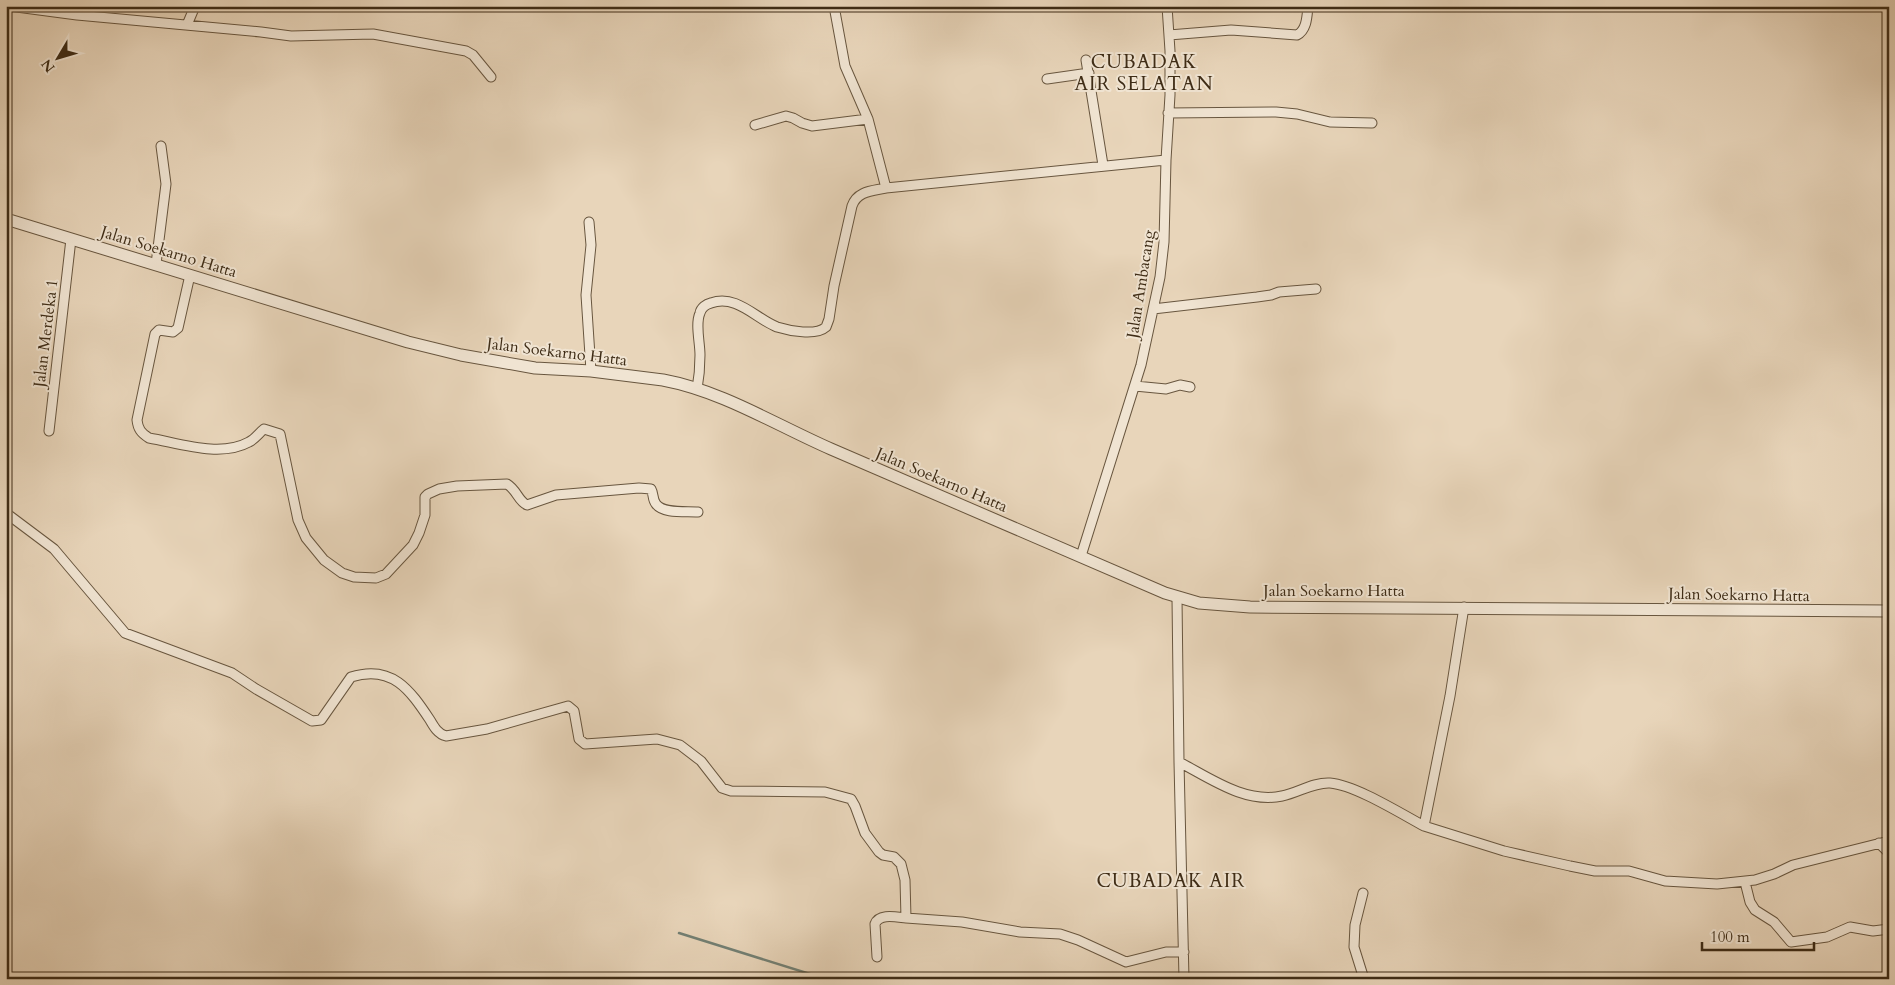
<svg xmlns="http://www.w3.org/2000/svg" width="1895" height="985" font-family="Cardo,serif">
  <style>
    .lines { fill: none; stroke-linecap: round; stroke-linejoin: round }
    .stream { stroke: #738074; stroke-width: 2.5 }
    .minor-casing { stroke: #68563f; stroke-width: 11 }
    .tertiary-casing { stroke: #68563f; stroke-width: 13 }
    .minor { stroke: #f0e4d2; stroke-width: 9 }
    .tertiary { stroke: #f0e4d2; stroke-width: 11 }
    .labels { text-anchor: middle; stroke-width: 4; stroke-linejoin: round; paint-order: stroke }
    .street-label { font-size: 16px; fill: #3e2c16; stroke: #f0e4d2 }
    .quarter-label { font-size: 19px; letter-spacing: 1px; fill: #3e2c16; stroke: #f0e4d2 }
  </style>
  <rect width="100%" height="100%" fill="#e8d5ba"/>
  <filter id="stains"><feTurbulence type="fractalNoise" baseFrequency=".004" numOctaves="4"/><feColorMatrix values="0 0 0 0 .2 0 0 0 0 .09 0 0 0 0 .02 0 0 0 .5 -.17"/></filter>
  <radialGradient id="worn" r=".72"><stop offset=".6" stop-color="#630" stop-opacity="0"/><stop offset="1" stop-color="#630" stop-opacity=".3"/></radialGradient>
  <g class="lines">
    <path class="stream" d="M679 933 826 979"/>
    <g class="minor-casing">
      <path id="minor" d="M9 6 77 15 261 32 291 36 373 34 466 51 473 55 491 77
        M834 6 845 66 868 119 886 188
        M187 25 195 6
        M1169 35 1231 30 1297 35C1307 30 1307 16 1308 6
        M1086 60 1103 165
        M1047 79 1089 73
        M1168 113 1276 112 1297 114 1330 122 1372 123
        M755 125 786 116 793 118 802 123 812 126 868 119
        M589 222 591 245 586 295 591 371
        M156 264 166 184 161 146
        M190 275 178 328 173 332 159 330 155 334 137 420C138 429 141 433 149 438 179 443 220 458 249 442 255 439 259 433 264 429L280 434 298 520 306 538 324 560 342 573 354 577 376 578 386 574 413 545 419 533 425 515V497L428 494 439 489 457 486 507 484C517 490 518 501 527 505L556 495 639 488 651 489C654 494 652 499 656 504 663 514 686 511 698 512
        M1153 309 1257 297 1271 295 1279 292 1316 289
        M1135 386 1166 389 1180 385 1190 387
        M697 389C699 378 700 366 700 355 700 342 695 324 700 313 701 308 706 304 711 303 737 294 756 319 777 327 790 331 816 336 826 327L829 319 834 286 852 206C857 191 872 191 886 188L1166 160
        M49 431 71 239
        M6 513 54 549 125 633 232 673 256 689 312 721 321 720 351 677C392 664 410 690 430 720 434 727 438 734 446 736L487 729 568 706 574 711 579 739 585 744 657 739 680 745 701 761 722 788 731 791 825 792 851 799 855 806 865 833 879 852 883 855 894 857 901 864 905 880 906 918 962 922 1020 932 1060 934 1078 940 1126 962 1166 952H1184
        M1081 556 1141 365 1160 277 1164 242 1166 160 1170 95V51L1167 6
        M1177 598 1179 762 1184 979
        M1464 607 1450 696 1424 826 1504 851 1570 866 1595 871H1629L1665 881 1717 884 1755 880 1774 874 1793 865 1889 841
        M1179 762C1210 778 1245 804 1282 796 1298 793 1313 782 1330 783 1355 785 1400 813 1424 826
        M1879 843 1889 853
        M1745 882 1750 902 1755 910 1774 922 1791 942 1827 937 1850 927 1873 931 1889 929
        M1363 893 1355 925 1354 947 1364 979
        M877 957 875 924C879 913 896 917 906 918"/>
    </g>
    <g class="tertiary-casing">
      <path id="tertiary" d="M6 219 408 342 461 355 535 368 591 371 663 380C722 391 776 425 831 449 942 498 1054 544 1165 593L1199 603 1250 607 1889 611"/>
    </g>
    <use href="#minor" class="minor"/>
    <use href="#tertiary" class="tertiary"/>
  </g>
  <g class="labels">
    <g class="street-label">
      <text transform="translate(169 251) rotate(17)" y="6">Jalan Soekarno Hatta</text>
      <text transform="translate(1140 284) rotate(-81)" y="6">Jalan Ambacang</text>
      <text transform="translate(45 333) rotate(-83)" y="6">Jalan Merdeka 1</text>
      <text transform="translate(557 351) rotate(7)" y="6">Jalan Soekarno Hatta</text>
      <text transform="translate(942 479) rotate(23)" y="6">Jalan Soekarno Hatta</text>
      <text x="1334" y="596">Jalan Soekarno Hatta</text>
      <text transform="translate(1739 594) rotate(1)" y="6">Jalan Soekarno Hatta</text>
    </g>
    <g class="quarter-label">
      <text x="1144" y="68">CUBADAK<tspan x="1144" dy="22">AIR SELATAN</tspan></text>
      <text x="1171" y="887">CUBADAK AIR</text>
    </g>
  </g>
  <rect width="1895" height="985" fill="none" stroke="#e8d5ba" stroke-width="25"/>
  <rect x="8" y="8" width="1880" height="970" fill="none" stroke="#3e2c16" stroke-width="2.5"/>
  <rect x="12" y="12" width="1870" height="960" fill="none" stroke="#3e2c16"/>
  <g transform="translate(58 58) rotate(232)" stroke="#f0e4d2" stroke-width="4" paint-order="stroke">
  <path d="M0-4L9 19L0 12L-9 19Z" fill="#3e2c16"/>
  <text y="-8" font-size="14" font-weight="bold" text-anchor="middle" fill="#3e2c16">N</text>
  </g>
  <path d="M1702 942v8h112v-8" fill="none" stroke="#3e2c16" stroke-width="2.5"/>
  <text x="1710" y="942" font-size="15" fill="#3e2c16" stroke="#f0e4d2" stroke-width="4" paint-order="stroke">100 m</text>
  <rect width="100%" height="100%" filter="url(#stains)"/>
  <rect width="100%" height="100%" fill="url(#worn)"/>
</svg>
